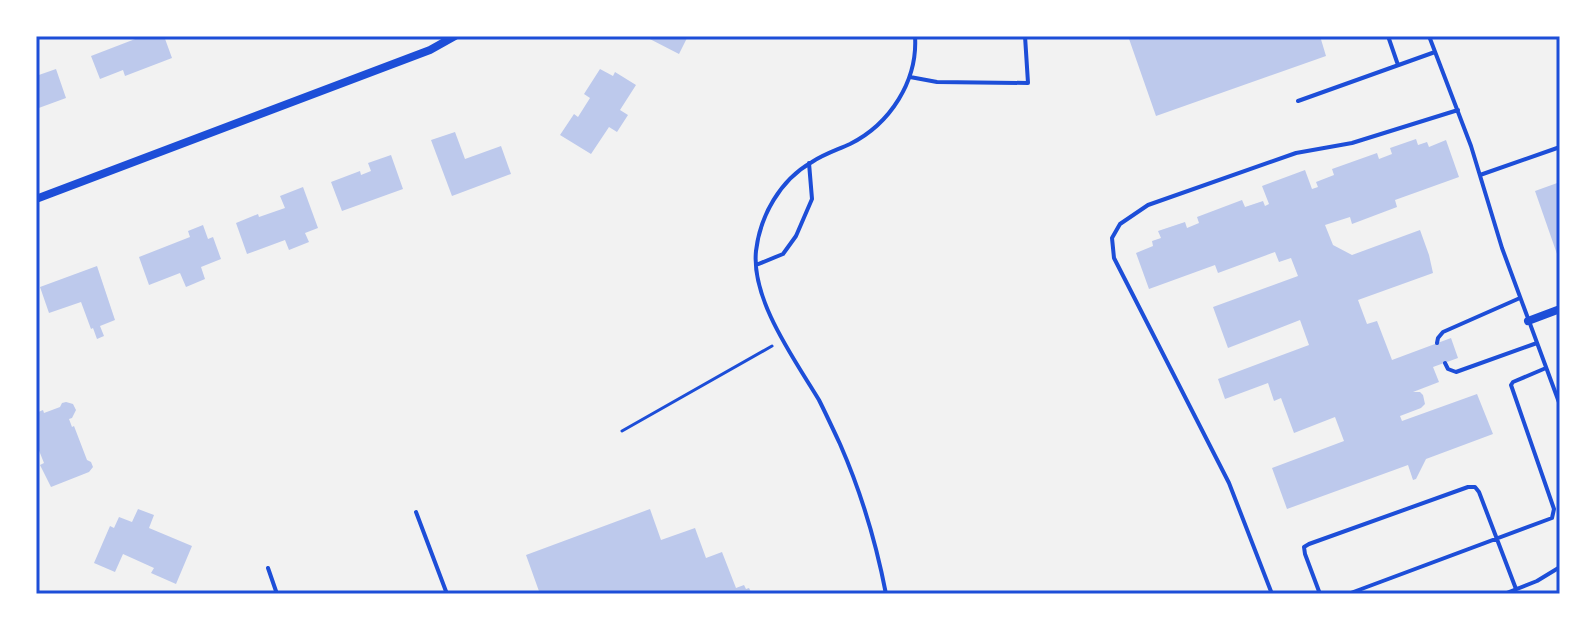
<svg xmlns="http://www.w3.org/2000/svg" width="1596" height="630" font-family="Raleway,sans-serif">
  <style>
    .building { fill: #bdc9ec }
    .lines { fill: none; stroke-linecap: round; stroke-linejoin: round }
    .path { stroke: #1d4ed8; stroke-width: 3 }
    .service { stroke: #1d4ed8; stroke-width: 4 }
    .minor { stroke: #1d4ed8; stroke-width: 8 }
    .neatline { fill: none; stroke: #1d4ed8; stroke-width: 3 }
  </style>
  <rect width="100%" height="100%" fill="#f2f2f2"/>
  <path class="building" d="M143 36H164L172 58 125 76 123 70 100 79 91 56Z
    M644 36H688L679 54Z
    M1128 36H1320L1326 56 1156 116Z
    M56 69 66 98 36 109V76Z
    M600 69 613 76 615 72 636 85 620 110 628 115 617 132 609 127 591 154 560 135 574 114 578 117 590 98 584 94Z
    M455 132 465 159 501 146 511 174 452 196 431 140Z
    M1416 139 1418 145 1427 142 1429 147 1446 140 1459 177 1395 200 1397 207 1352 224 1350 217 1325 225 1333 245 1352 255 1420 230 1429 255 1433 273 1358 300 1367 324 1377 321 1392 360 1451 338 1458 358 1433 367 1439 382 1413 392H1420L1423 395 1425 404 1421 408 1400 416 1402 421 1477 394 1493 434 1426 459 1416 479 1413 480 1408 465 1287 509 1272 468 1344 441 1335 417 1294 433 1281 398 1274 401 1268 383 1225 399 1218 379 1309 345 1300 320 1228 348 1213 307 1298 276 1291 258 1279 262 1275 252 1218 273 1215 265 1149 289 1136 253 1153 246 1152 241 1161 238 1158 231 1185 222 1187 228 1199 223 1197 217 1242 200 1245 207 1263 201 1265 206 1269 204 1262 186 1305 170 1312 189 1318 187 1316 182 1334 175 1332 169 1377 153 1379 159 1392 154 1390 148Z
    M391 155 403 189 342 211 331 182 360 171 361 175 371 171 368 163Z
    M1560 182V253L1557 254 1535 191Z
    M303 187 318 228 305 233 309 242 289 250 285 240 247 254 236 223 258 214 259 217 285 208 280 196Z
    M203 225 208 239 213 237 221 259 201 267 205 279 186 287 180 273 149 285 139 257 190 237 188 231Z
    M97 266 115 320 100 326 104 336 97 339 93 328 91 329 81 302 49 313 40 287Z
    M66 402 73 404 76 410 72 418 69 419 72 427 74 426 87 460 91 462 93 467 89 472 51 487 40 465 44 463 36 443 38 442 36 436V413L43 410 44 413 60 407 62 403Z
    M138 509 154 515 149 528 192 546 176 584 151 573 154 568 123 554 115 572 94 563 110 526 114 528 119 517 132 522Z
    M650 509 661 540 695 528 706 558 722 552 736 588 744 585 746 589 749 588 752 594H540L526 555Z"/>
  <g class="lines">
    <path class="path" d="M622 431 772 346"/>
    <path class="service" d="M1388 36 1398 65
      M1429 36 1471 146 1502 248 1560 405
      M910 77 937 82 1028 83 1025 36
      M1298 101 1435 52
      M1480 175 1560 147
      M756 265 783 254 796 236 812 199 809 163
      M1437 343 1438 338 1443 332 1520 298
      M1445 363 1448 369 1456 372 1537 343
      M416 512 447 594
      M268 568 277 594
      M886 594C876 542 861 492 840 444 833 429 826 414 819 400 795 360 751 300 756 251 760 216 780 180 812 162 824 154 837 150 850 144 890 124 918 81 915 36
      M1272 594 1229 483 1114 258 1112 238 1120 224 1148 205 1296 153 1352 143 1458 110
      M1320 594 1305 554 1304 547 1309 544 1468 487H1475L1479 492 1516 589
      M1348 594 1552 518 1554 509 1511 385 1513 382 1546 368
      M1504 594 1537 581 1560 567"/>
    <path class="minor" d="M36 199 430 50 455 36
      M1528 321 1560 309"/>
  </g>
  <rect width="1596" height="630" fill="none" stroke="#ffffff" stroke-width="76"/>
  <rect x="38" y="38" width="1520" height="554" class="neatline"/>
</svg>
